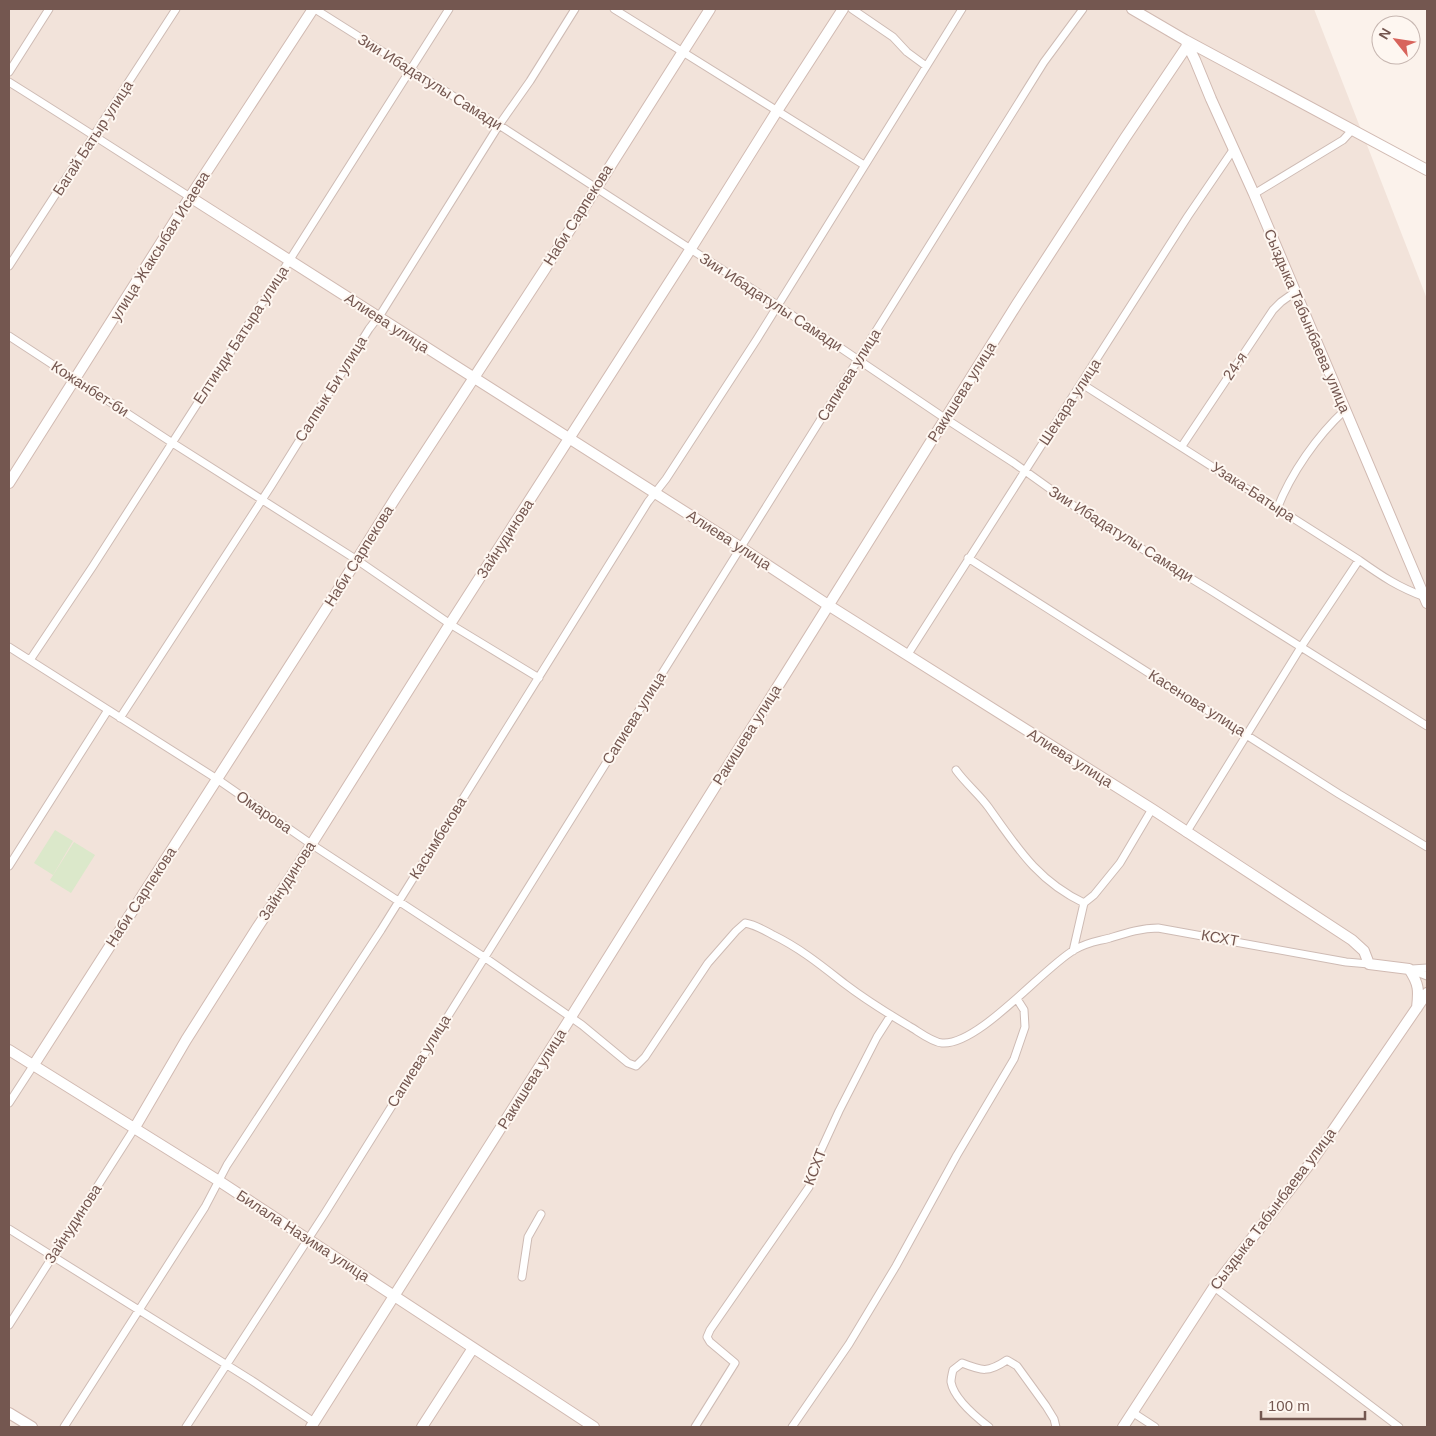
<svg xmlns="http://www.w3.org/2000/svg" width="1436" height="1436" font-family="Arial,sans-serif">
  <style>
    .residential { fill: #f2e3da }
    .green { fill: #dbe8ca }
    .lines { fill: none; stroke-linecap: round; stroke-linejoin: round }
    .street-casing { stroke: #cebbb4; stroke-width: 9 }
    .secondary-casing { stroke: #d1bab2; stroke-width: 12 }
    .street { stroke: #fff; stroke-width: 7 }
    .secondary { stroke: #fff; stroke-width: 10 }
    .labels { text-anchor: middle; stroke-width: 4; stroke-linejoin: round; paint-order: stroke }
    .street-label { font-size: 15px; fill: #745750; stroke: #fef7f1 }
  </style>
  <rect width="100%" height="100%" fill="#fbf2eb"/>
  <path class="residential" d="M9 9H1314L1427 299V1427H9Z"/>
  <path class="green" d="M55 830 73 841 53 875 34 863Z
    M74 842 95 855 71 893 50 880Z"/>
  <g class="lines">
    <g class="street-casing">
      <path id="street" d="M315 9 499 125 777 305 946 419 1014 463 1088 516 1210 590 1427 726
        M614 9 864 165
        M852 9 893 37 907 52 926 66
        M9 72 49 9
        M9 82C70 120 130 159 190 197
        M1254 194 1343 140 1353 129
        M9 266 176 9
        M9 336 171 442 357 560 450 624 539 678
        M1082 384 1359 560C1383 577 1398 587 1425 597
        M1182 446 1273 310 1281 302 1295 292
        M1277 509C1291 473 1317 436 1345 410
        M968 558 1339 794 1427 847
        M9 647 217 779 311 844 484 957 582 1025 628 1063 636 1066 645 1057 708 963 736 931 745 923C756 925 764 930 773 935 800 948 822 966 845 984 866 1000 887 1013 909 1026 918 1031 931 1042 942 1043 978 1046 1042 969 1074 950 1088 942 1095 942 1110 938 1126 933 1141 928 1158 928L1346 962 1369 964
        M908 654 1188 216 1233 150
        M30 660 93 566 289 261 449 9
        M120 718 271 486 369 329 382 312 499 125 530 81 575 9
        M956 770C966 784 980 795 989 808 1018 849 1038 881 1084 903
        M1186 833 1301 647 1359 560
        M9 866 108 710
        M1073 951 1084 903 1094 895 1120 863 1152 809
        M1409 969 1427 976
        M1412 969 1427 968
        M9 1103 33 1066
        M9 1229 251 1380 314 1422
        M522 1277 528 1237 541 1214
        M1214 1287 1399 1427
        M9 1325 134 1129
        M1132 1412 1155 1427
        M64 1427 205 1207 227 1165 381 930 648 502 666 479 757 339 962 9
        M186 1427 325 1213 1044 62 1083 9
        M695 1427 735 1363 710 1342 707 1337 710 1330 809 1187 816 1161 839 1111 877 1037 891 1015
        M792 1427 849 1344 896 1266 957 1155 1014 1059 1025 1027 1024 1010 1017 999
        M989 1427C976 1417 954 1399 951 1382 951 1378 952 1374 953 1370L962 1363C982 1371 988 1373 1007 1360L1017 1366 1046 1406 1054 1419 1056 1427"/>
    </g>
    <g class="secondary-casing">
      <path id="secondary" d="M1132 9 1185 40 1427 170
        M1186 42 1195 60 1211 99 1254 194 1427 603
        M190 197 740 547 828 605 1152 809 1352 940 1364 951 1369 964 1409 969C1419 984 1419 990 1417 1008
        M9 483 190 197 313 9
        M9 1050 219 1181 594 1427
        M33 1066 328 606 396 497 545 269 710 9
        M134 1129 186 1040 257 928 299 864 450 624 690 250 777 111 843 9
        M9 1413 32 1427
        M311 1427 571 1017 1017 304 1125 138 1187 46
        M422 1427 473 1348
        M1123 1427 1214 1287 1312 1161 1427 993"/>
    </g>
    <use href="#street" class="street"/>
    <use href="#secondary" class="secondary"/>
  </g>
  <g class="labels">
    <g class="street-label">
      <text transform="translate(430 82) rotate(32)" y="5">Зии Ибадатулы Самади</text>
      <text transform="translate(93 138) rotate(-57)" y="5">Багай Батыр улица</text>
      <text transform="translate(578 215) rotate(-58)" y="5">Наби Сарпекова</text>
      <text transform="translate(160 246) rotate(-58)" y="5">улица Жаксыбая Исаева</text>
      <text transform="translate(771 302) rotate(33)" y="5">Зии Ибадатулы Самади</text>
      <text transform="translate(1307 321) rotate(67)" y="5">Сыздыка Табынбаева улица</text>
      <text transform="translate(387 323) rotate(33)" y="5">Алиева улица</text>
      <text transform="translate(241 335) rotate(-57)" y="5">Елтинди Батыра улица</text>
      <text transform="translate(1235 366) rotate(-56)" y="5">24-я</text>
      <text transform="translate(849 375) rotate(-58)" y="5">Сапиева улица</text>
      <text transform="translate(90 389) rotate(33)" y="5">Кожанбет-би</text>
      <text transform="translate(331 389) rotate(-58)" y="5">Салпык Би улица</text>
      <text transform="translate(962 392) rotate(-58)" y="5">Ракишева улица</text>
      <text transform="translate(1070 402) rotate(-57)" y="5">Шекара улица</text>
      <text transform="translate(1253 492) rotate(33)" y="5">Узака-Батыра</text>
      <text transform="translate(1121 534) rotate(32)" y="5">Зии Ибадатулы Самади</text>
      <text transform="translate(505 539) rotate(-57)" y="5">Зайнудинова</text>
      <text transform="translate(729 540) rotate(33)" y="5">Алиева улица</text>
      <text transform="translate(359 556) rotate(-58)" y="5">Наби Сарпекова</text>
      <text transform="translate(1197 703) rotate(32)" y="5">Касенова улица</text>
      <text transform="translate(634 718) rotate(-58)" y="5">Сапиева улица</text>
      <text transform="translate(747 735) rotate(-58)" y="5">Ракишева улица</text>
      <text transform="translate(1070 758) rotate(32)" y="5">Алиева улица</text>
      <text transform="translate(264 812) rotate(34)" y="5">Омарова</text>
      <text transform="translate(438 838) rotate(-58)" y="5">Касымбекова</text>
      <text transform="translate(287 881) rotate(-57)" y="5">Зайнудинова</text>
      <text transform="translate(141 897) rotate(-57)" y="5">Наби Сарпекова</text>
      <text transform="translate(1220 938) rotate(10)" y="5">КСХТ</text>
      <text transform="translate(419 1061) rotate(-58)" y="5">Сапиева улица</text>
      <text transform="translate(532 1079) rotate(-58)" y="5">Ракишева улица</text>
      <text transform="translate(815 1167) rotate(-69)" y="5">КСХТ</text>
      <text transform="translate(1273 1209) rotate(-53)" y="5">Сыздыка Табынбаева улица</text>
      <text transform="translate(73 1224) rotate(-57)" y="5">Зайнудинова</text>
      <text transform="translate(303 1236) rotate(33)" y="5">Билала Назима улица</text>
    </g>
  </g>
  <rect width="1436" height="1436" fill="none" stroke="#745750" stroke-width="20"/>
  <g transform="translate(1396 40) rotate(300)"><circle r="24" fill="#fef7f1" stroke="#c7b7b1"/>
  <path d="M0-4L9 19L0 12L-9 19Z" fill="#d8645c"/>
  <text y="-8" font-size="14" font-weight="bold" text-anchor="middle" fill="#745750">N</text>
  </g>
  <path d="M1261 1411v8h104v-8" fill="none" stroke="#745750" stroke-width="2.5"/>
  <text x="1268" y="1411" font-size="15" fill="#745750" stroke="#fef7f1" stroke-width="4" paint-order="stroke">100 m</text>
</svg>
